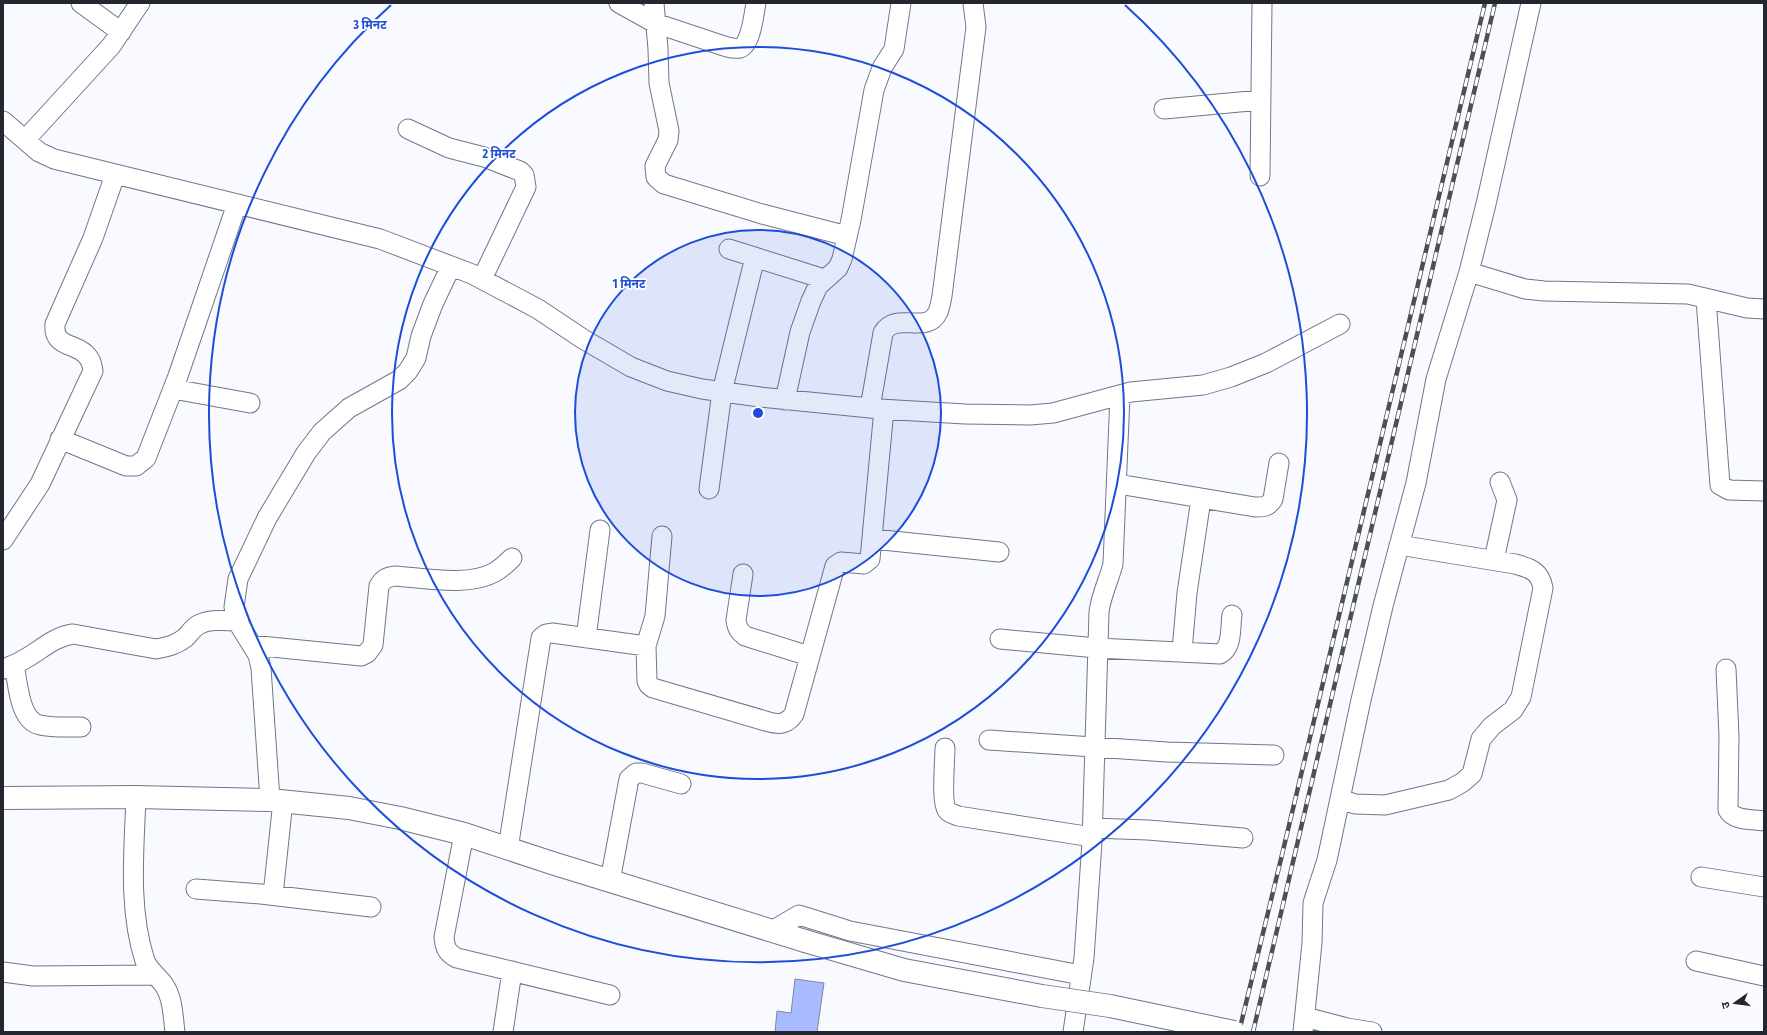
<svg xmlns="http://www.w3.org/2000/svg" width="1767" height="1035" font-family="'Fira Sans Condensed','Noto Sans Devanagari',sans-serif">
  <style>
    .building { fill: #a7bbfe; stroke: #80869a }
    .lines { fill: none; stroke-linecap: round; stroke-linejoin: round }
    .minor-casing { stroke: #70778a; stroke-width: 21 }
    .highway-casing { stroke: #70778a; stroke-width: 24 }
    .minor { stroke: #fff; stroke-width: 19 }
    .highway { stroke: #fff; stroke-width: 22 }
    .rail-casing { stroke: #4c4f56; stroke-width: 4.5 }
    .rail { stroke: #fff; stroke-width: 3; stroke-dasharray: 9; stroke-linecap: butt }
    .highway-bridge-casing { stroke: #70778a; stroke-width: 24; stroke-linecap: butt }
    .highway-bridge { stroke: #fff; stroke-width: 22 }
    .ring { fill: none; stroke: #1d4ed8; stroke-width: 2 }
    .centre { fill: #1d4ed8; stroke: #fff; stroke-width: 2 }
    .ring-label { font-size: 12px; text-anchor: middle; font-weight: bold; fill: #1d4ed8; stroke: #fff; stroke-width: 3.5; stroke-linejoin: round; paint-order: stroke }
  </style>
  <rect width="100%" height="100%" fill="#f9faff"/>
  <path class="building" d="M795 979 824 983 817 1032H775L777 1011 791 1013Z"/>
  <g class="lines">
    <g class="minor-casing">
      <path id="minor" d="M81 3 121 32
        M619 3 655 23 727 47C731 48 736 49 740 48 751 45 754 13 756 3
        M654 3 658 49 659 83 669 131 668 140 655 166 656 177 664 184 762 214 847 236
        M1164 109 1261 100
        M3 121 39 152 54 159 380 239 472 274 538 309 583 339 631 367 667 381 702 389 760 397 880 409 965 414 1030 415 1053 413 1131 392 1203 385 1231 377 1266 363 1340 324
        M408 129 449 148 484 157 520 171 524 175 526 187 482 279
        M25 140 111 46 140 3
        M1260 176 1262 3
        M729 249 824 279
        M1469 272 1525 289 1544 291 1688 294 1747 308 1764 309
        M1706 299 1720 485 1729 490 1764 491
        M173 389 250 403
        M785 400 800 332 811 301 818 286 838 268 842 259 851 220 874 90 882 68 894 49 901 3
        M870 408 883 333C896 310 927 336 938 312 940 307 941 301 942 296L976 27 973 3
        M60 439 126 466H136L146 458 178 376 237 204
        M1118 484 1255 507C1264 507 1268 507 1273 499L1279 463
        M709 489 722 392 755 257
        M662 536 655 616 646 646 647 681 649 685 653 688 769 722C780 725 787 724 794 714L835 566 841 562 864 564 870 559 884 409
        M873 539 999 552
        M3 540 40 484 93 371C90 338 52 354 55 324L93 238 115 175
        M1494 560 1507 500 1500 482
        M743 574 736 620C737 628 739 631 745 636L809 656
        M586 638 600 530
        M1000 639 1097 648 1220 654C1233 647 1230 627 1232 615
        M252 645 361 656 367 653 373 645 379 586C383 579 387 577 395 576 425 578 469 587 495 572 502 568 507 563 512 558
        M1182 651 1187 593 1201 499
        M14 665C18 682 19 721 40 725 53 728 68 727 81 727
        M3 669C10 666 17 664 23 660 40 651 53 637 73 634L156 649C167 647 176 645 185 638 189 634 193 628 198 625 210 618 226 621 239 621
        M1726 669 1729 736 1728 810C1734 821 1752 819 1764 821
        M989 740 1167 752 1274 755
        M945 748C945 760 941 802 947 810 950 814 954 814 958 816L1092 837
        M136 797C134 851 128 909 145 961 149 971 158 976 164 985 173 998 173 1017 175 1032
        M1340 799 1355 804 1385 805 1449 790 1463 782 1472 774 1481 739 1492 726 1513 710 1521 697 1543 588C1540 571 1530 568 1515 564L1399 545
        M270 800 261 668 258 655 240 626 234 607 238 579 267 518 306 453 322 432 349 408 399 380 408 371 416 358 421 336 433 304 451 266
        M1092 828 1148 830 1243 838
        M464 834 444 937C445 948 447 953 457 958L610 995
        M508 849 541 638 546 634 552 633 646 646
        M1701 877 1764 887
        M610 881 629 779 636 773H642L681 784
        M196 889 261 894 371 907
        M273 895 283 801
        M772 931 799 915 850 931 1081 975
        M1696 961 1764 976
        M3 972 33 976 155 975
        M1305 1017 1347 1028 1372 1032
        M503 1032 512 971
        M1073 1032 1084 958 1092 842 1099 612C1101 595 1109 580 1113 564L1120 395
        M1303 1032 1312 943 1313 903 1327 860 1361 700 1383 606 1416 483 1436 379 1469 272 1486 204 1531 3"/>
    </g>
    <g class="highway-casing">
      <path id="highway" d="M3 798 136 797 270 800 349 808 400 818 464 834 552 863 805 941"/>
    </g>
    <use href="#minor" class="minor"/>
    <use href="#highway" class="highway"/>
    <g class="rail-casing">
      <path id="rail" d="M1239 1032 1281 859 1485 3
        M1253 1032 1495 3"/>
    </g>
    <use href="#rail" class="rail"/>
    <g class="highway-bridge-casing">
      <path id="highway-bridge" d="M805 941 904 970 1042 996 1110 1006 1234 1032"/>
    </g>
    <use href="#highway-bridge" class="highway-bridge"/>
  </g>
  <circle cx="758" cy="413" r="183" fill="#1d4ed8" fill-opacity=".12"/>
  <g class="ring">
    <circle cx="758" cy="413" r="183"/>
    <circle cx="758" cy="413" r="366"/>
    <path d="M1125 5A549 549 0 1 1 391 5"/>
  </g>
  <circle cx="758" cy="413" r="6" class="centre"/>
  <g class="ring-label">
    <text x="370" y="29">3 मिनट</text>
    <text x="499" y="158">2 मिनट</text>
    <text x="629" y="288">1 मिनट</text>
  </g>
  <rect width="1767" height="1035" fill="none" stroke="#24272f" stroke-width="8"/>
  <g transform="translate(1735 1003) rotate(256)" stroke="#ffffff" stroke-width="3" paint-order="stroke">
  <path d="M0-3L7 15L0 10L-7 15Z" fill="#24272f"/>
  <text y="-6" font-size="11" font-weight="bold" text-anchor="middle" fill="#24272f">उ</text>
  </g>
</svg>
